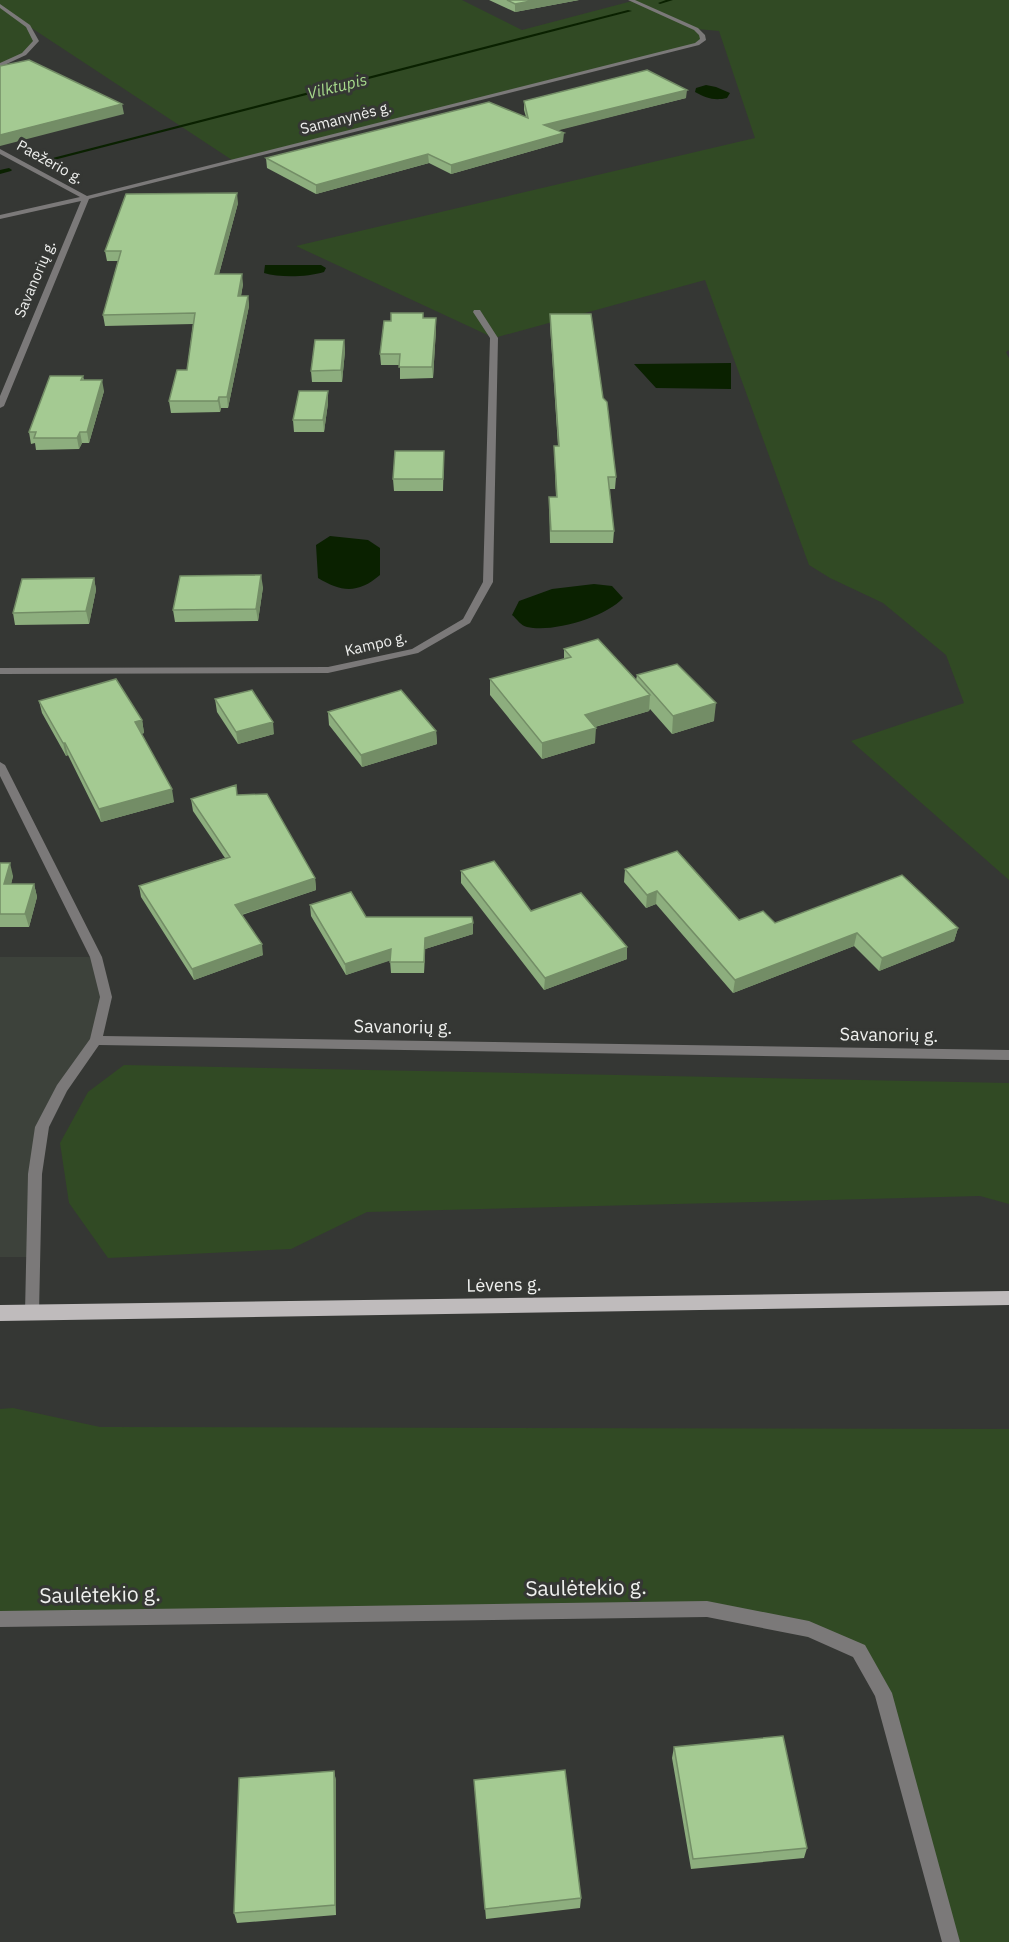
<svg xmlns="http://www.w3.org/2000/svg" width="1009" height="1942" font-family="'IBM Plex Sans',sans-serif">
  <style>
    .built { fill: #3d423b }
    .green { fill: #314a24 }
    .water { fill: #0a2100 }
    .lines { fill: none; stroke-linecap: round; stroke-linejoin: round }
    .stream { fill: #0a2100; fill-rule: evenodd }
    .minor { fill: #7b7979; fill-rule: evenodd }
    .primary { fill: #bfbbbc; fill-rule: evenodd }
    .wall { fill: #8dae7e }
    .shaded-wall { fill: #738d66 }
    .building { fill: #a4ca92; stroke: #738d66; stroke-width: 1.5 }
    .labels { text-anchor: middle; stroke-width: 6; stroke-linejoin: round; paint-order: stroke }
    .far-street-label { font-size: 15px; fill: #eff0ee; stroke: #353734 }
    .far-water-label { font-size: 16px; font-style: italic; fill: #a7da8c; stroke: #353734 }
    .street-label { font-size: 18px; fill: #eff0ee; stroke: #353734 }
    .near-street-label { font-size: 21px; fill: #eff0ee; stroke: #353734 }
  </style>
  <rect width="100%" height="100%" fill="#353734"/>
  <path class="built" d="M0 957H96L106 997 96 1040 42 1127 33 1257H0Z"/>
  <path class="green" d="M0 0H462L522 30 636 0H1009V350L1006 352 1009 358V880L851 741 964 703 946 655 883 603 830 578 809 565 705 280 494 338 296 246 755 138 719 31 697 29 703 40 697 44 232 160 30 27 36 41 24 54 0 65Z
    M124 1065 1009 1083V1204L980 1196 367 1212 291 1249 108 1258 69 1203 60 1143 88 1092Z
    M13 1408 100 1427 1009 1429V1942H951L883 1693 859 1651 707 1609 0 1617V1409Z"/>
  <path class="water" d="M706 85 716 87 730 93 727 98C714 101 706 98 695 92L696 88Z
    M265 265H321L326 268 324 272C308 277 280 278 264 273Z
    M731 363V389L656 388 634 364Z
    M330 536 368 540 380 548V575C358 594 341 592 318 578L316 545Z
    M594 584 612 586 623 598C606 617 553 633 527 627 521 626 517 619 512 615L519 601 552 589Z"/>
  <g class="lines">
    <path class="stream" d="M666 0H673L660 4 658 3Z
      M628 10 632 11 46 162 41 161Z
      M9 168 12 170 11 171 0 174V170Z"/>
    <path class="minor" d="M628 0H635L698 28 705 35 706 40 699 45 89 199 4 406 0 408V396L81 201 0 219V215L80 197 0 154V149L87 196 695 43 700 39 699 35 694 30Z
      M0 4 30 25 39 41 26 55 0 67V63L22 53 33 41 26 27 0 8Z
      M474 310H480L498 338 493 582 470 623 418 653 328 673 0 674V668L328 667 412 649 463 619 483 582 490 338 473 312Z
      M0 762 5 765 102 957 112 997 103 1036 1009 1050V1060L99 1045 67 1091 49 1127 42 1174 39 1313 37 1317 32 1319 27 1317 25 1313 28 1174 35 1127 57 1085 90 1039 100 997 90 957 0 776Z
      M707 1601 809 1621 865 1645 892 1693 960 1942H942L875 1696 853 1657 808 1637 707 1617 0 1627V1611Z"/>
    <path class="primary" d="M1009 1291V1305L0 1321V1305Z"/>
  </g>
  <path class="wall" d="M489 0H579L515 12Z
    M686 98 557 130 563 142 451 174 429 163 316 194 267 168 266 158 526 117 524 110V101Z
    M238 203 219 274 243 284 241 296H248L249 306 228 408H221L220 412 171 413 169 401 187 370 193 324 105 326 103 315 118 261H107L105 251Z
    M423 313V318H436V329L433 378 400 379V365H381L380 354 391 321Z
    M550 314 603 398 616 477 615 489H609L614 531 613 543H550L549 497H556L554 446H558L550 325Z
    M344 340 345 351 342 382H312L311 371Z
    M83 376 84 380 104 391 89 443H82L79 449 36 450 35 443 31 444 29 432Z
    M328 391V403L324 432H294L293 420Z
    M444 451 443 491H394L393 479Z
    M94 578 96 590 89 624 15 625 13 613Z
    M263 587 258 621 175 622 173 610Z
    M564 649 636 680 637 675 714 721 672 734 650 709 649 711 595 727V743L542 759 490 695V679L564 659Z
    M215 699 274 734 238 744 217 712Z
    M39 701 142 720 144 733 141 734 174 802 101 822 68 755 66 756 42 713Z
    M328 712 436 731 437 744 362 767 329 725Z
    M237 795 315 878 316 890 242 915 263 955 194 980 141 897 139 886 225 858 193 811 191 799Z
    M0 863 13 876 11 884H34L37 897 29 927H0Z
    M625 869 739 920 775 923 958 928 954 941 879 971 854 946 733 993 656 904 646 908 624 882Z
    M461 871 531 911 627 959 544 990 461 883Z
    M310 905 366 917 473 923V934L425 949 424 973H391L390 960 346 975 311 916Z
    M674 1747 807 1848 804 1858 691 1869 672 1758Z
    M334 1771 336 1781V1915L237 1923 234 1913Z
    M474 1780 581 1898 580 1908 486 1919Z"/>
  <path class="shaded-wall" d="M536 0H579L515 12V4Z
    M687 90 686 98 544 134V125Z
    M122 104 124 114 0 146V135Z
    M564 133 563 142 451 174V165Z
    M428 154 429 163 316 194V185Z
    M237 193 238 203 216 285 215 274Z
    M242 274 243 284 239 306 238 296Z
    M248 296 249 306 228 408 227 397Z
    M436 318V329L433 378 432 367Z
    M344 340 345 351 342 382 341 370Z
    M102 380 104 391 89 443 87 432Z
    M328 391V403L324 432 323 420Z
    M219 397 221 408 220 412 218 401Z
    M80 432 82 443 79 449 77 438Z
    M261 575 263 587 258 621 256 609Z
    M94 578 96 590 89 624 86 611Z
    M650 695 649 711 584 730 585 715Z
    M716 703 714 721 672 734 673 716Z
    M142 720 144 733 137 735 135 722Z
    M273 722 274 734 238 744 236 732Z
    M596 728 595 743 542 759V743Z
    M436 731 437 744 362 767 361 755Z
    M63 743H65L68 755 66 756Z
    M172 789 174 802 101 822 99 809Z
    M10 863 13 876 8 897 4 884Z
    M315 878 316 890 237 916 235 905Z
    M34 884 37 897 29 927 25 914Z
    M657 891 656 904 646 908 647 895Z
    M473 923V934L425 949 424 973V962L425 938Z
    M958 928 954 941 879 971 882 958Z
    M857 933 854 946 733 993 735 980Z
    M262 944 263 955 194 980 192 969Z
    M627 947V959L544 990 545 978Z
    M391 949 392 960 346 975 345 964Z
    M334 1771 336 1781V1915L335 1905Z"/>
  <path class="building" d="M507 0H536L515 4Z
    M29 60 122 104 0 135V66Z
    M647 70 687 90 544 125 564 133 451 165 428 154 316 185 266 158 489 102 528 118 524 101Z
    M237 193 215 274H242L238 296H248L227 397H219L218 401H169L177 370H187L195 313 103 315 121 251H105L126 194Z
    M391 313H423V318H436L432 367H399L400 354H380L384 321H391Z
    M550 314H591L603 398 607 402 616 477H608L614 531H551L549 497H557L554 446H559Z
    M315 340H344L341 370 311 371Z
    M50 376H83L81 380H102L87 432H80L77 438H34L36 432H29Z
    M299 391H328L323 420H293Z
    M395 451H444L443 479H393Z
    M261 575 256 609 173 610 180 576Z
    M94 578 86 611 13 613 22 579Z
    M598 639 650 695 585 715 596 728 542 743 490 679 571 657 564 649Z
    M677 664 716 703 673 716 637 675Z
    M116 679 142 720 135 722 172 789 99 809 65 743H63L39 701Z
    M252 690 273 722 236 732 215 699Z
    M401 690 436 731 361 755 328 712Z
    M236 785 237 795 267 794 315 878 235 905 262 944 192 969 139 886 230 857 191 799Z
    M677 851 739 920 763 911 775 923 902 875 958 928 882 958 857 933 735 980 657 891 647 895 625 869Z
    M494 861 531 911 581 893 627 947 545 978 461 871Z
    M0 863H10L4 884H34L25 914H0Z
    M351 892 366 917H472L473 923 425 938 424 962H390L391 949 345 964 310 905Z
    M783 1736 807 1848 693 1859 674 1747Z
    M565 1770 581 1898 485 1909 474 1780Z
    M334 1771 335 1905 234 1913 239 1778Z"/>
  <g class="labels">
    <g class="far-street-label">
      <text transform="translate(346 118) rotate(-14)" y="5">Samanynės g.</text>
      <text transform="translate(50 162) rotate(29)" y="5">Paežerio g.</text>
      <text transform="translate(35 279) rotate(-67)" y="5">Savanorių g.</text>
      <text transform="translate(376 644) rotate(-13)" y="5">Kampo g.</text>
    </g>
    <g class="far-water-label">
      <text transform="translate(337 86) rotate(-14)" y="6">Vilktupis</text>
    </g>
    <g class="street-label">
      <text transform="translate(403 1027) rotate(1)" y="6">Savanorių g.</text>
      <text transform="translate(889 1035) rotate(1)" y="6">Savanorių g.</text>
      <text transform="translate(504 1285) rotate(-1)" y="6">Lėvens g.</text>
    </g>
    <g class="near-street-label">
      <text transform="translate(586 1588) rotate(-1)" y="7">Saulėtekio g.</text>
      <text transform="translate(100 1595) rotate(-1)" y="7">Saulėtekio g.</text>
    </g>
  </g>
</svg>
